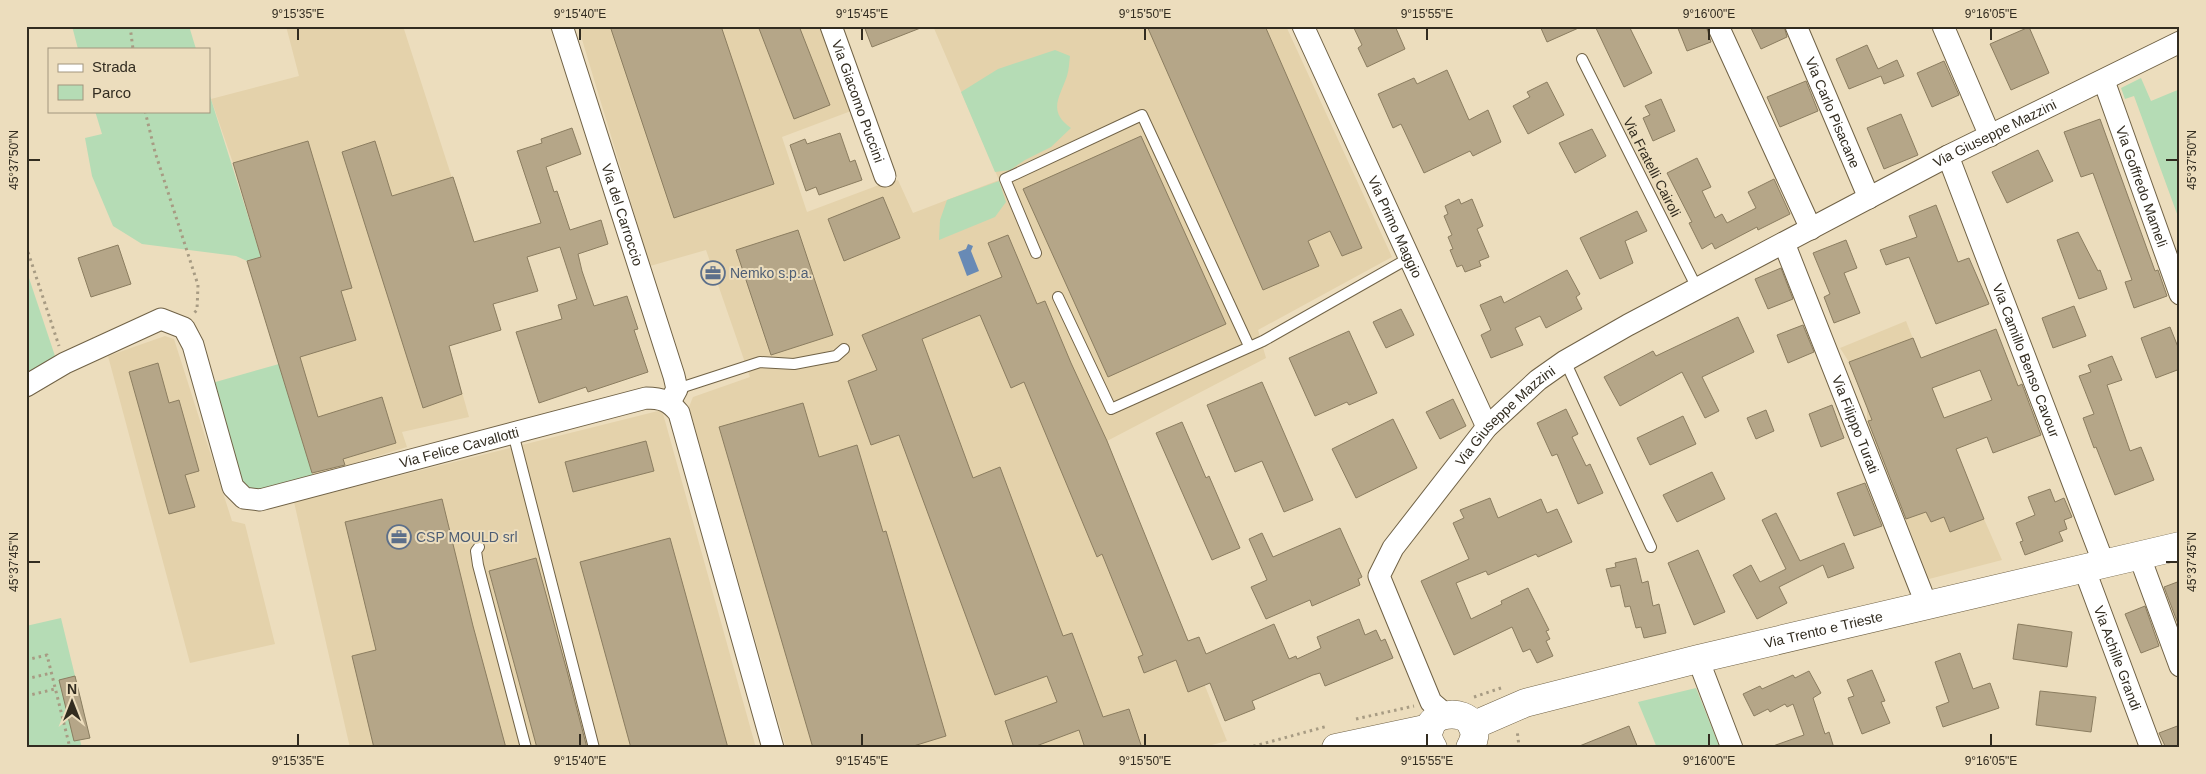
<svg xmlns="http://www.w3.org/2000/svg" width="2206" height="774" font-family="Arial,sans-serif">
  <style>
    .built { fill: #e4d2ab }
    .green { fill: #b5dcb5 }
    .water { fill: #688ab5 }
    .building { fill: #b5a688; stroke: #8b7d60; fill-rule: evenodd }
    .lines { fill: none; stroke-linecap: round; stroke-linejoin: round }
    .lane-casing { stroke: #706246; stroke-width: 12 }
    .street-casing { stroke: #706246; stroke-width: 23 }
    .secondary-casing { stroke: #706246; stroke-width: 29 }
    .path { stroke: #a79b83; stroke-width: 3; stroke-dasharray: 2.5 4; stroke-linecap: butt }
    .lane { stroke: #fff; stroke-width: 10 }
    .street { stroke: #fff; stroke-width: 21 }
    .secondary { stroke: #fff; stroke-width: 28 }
    .ticks { fill: none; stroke: #322c20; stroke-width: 2 }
    .labels { text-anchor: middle; stroke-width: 4; stroke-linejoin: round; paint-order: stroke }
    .street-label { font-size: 14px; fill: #322c20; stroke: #ecddbd }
    .service-label { font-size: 14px; fill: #4e5e75; stroke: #ecddbd; text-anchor: start }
    .neatline { fill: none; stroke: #322c20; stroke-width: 2 }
    .ticks-label { font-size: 12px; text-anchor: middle; fill: #322c20 }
  </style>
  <rect width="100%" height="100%" fill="#ecddbd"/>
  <path class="built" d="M286 26H403L501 330 449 346 469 417 402 432 407 447 313 476 247 261 261 256 233 163 211 99 299 76Z
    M578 26H819L851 111 782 137 807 212 879 185 898 180 913 213 999 180 933 26H1286L1392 257 1258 330 1266 358 1107 441 1227 741 1200 748H786L689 407 693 397 750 377 706 250 650 266Z
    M1906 321 1984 519 2002 560 1929 579 1867 421V407L1849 362 1840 348Z
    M165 336 174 339 232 521 245 524 275 644 190 663 108 356Z
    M662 410 756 748H350L294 502Z"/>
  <path class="green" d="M72 26H189L196 49H78Z
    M1055 50 1070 56C1069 63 1069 70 1067 76 1060 97 1047 111 1071 128L1051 147 1025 160 1010 170 995 172 961 92 998 69Z
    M2141 78 2151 101 2180 89V222L2134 96 2125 99 2121 88Z
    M209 93 261 257 247 261 236 256 142 244 113 226 92 176 85 138 102 134 95 111H209Z
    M999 181 1006 202 995 217 939 240 940 220 947 200Z
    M26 269 56 359 26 374Z
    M279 364 313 476 252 491 242 484 212 383Z
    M61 618 90 738 80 740 82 748H26V626Z
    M1696 688 1720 748H1657L1638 702Z"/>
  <path class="water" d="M968 244 973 246 971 251 979 271 967 276 958 252 966 249Z"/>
  <path class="building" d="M610 26H721L774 184 674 218Z
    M758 26H799L830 105 794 119Z
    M864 26H923V27L872 47Z
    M1147 26H1265L1362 248 1342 256 1330 231 1308 241 1319 266 1263 290Z
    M1353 26H1395L1405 49 1367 67 1358 48 1362 45Z
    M1540 26H1583L1547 42Z
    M1595 26H1629L1652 73 1624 87Z
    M1677 26H1706L1711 42 1687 51Z
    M1750 26H1784L1787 37 1761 49Z
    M2029 27 2049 73 2011 90 1990 44Z
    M1867 45 1878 69 1897 60 1904 76 1884 84 1881 76 1849 89 1836 59Z
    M1944 61 1959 95 1932 107 1917 73Z
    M1447 70 1469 120 1488 110 1501 142 1473 156 1470 151 1424 173 1401 124 1393 128 1378 94 1414 78 1417 84Z
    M1806 81 1818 111 1780 127 1767 97Z
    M1547 82 1564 115 1528 134 1513 106 1530 97 1527 92Z
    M1661 99 1675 131 1653 141 1643 118 1650 115 1645 106Z
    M1901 114 1918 155 1884 169 1867 128Z
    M2100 119 2155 271 2158 270 2167 296 2134 308 2125 282 2132 280 2093 173 2081 177 2064 132Z
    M572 128 581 154 546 167 554 192 557 191 570 230 601 220 608 244 578 254 582 271 594 306 627 296 638 329 634 330 648 372 588 392 586 387 539 403 516 332 562 319 558 305 577 299 560 247 527 257 538 291 493 304 501 330 449 346 462 394 423 408 342 152 375 141 392 196 453 177 474 242 541 223 517 151 542 143 541 139Z
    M1592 129 1606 156 1575 173 1559 143Z
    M840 133 850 162 855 160 862 180 819 195 816 187 806 191 790 145 805 139 807 144Z
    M1141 136 1226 324 1108 377 1023 189Z
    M308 141 352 288 341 291 356 340 300 357 318 417 382 397 396 443 343 459 345 465 312 473 247 261 261 257 233 163Z
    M2038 150 2053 181 2007 203 1992 172Z
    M1697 158 1711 187 1702 191 1715 218 1722 214 1727 223 1756 208 1748 192 1774 179 1790 214 1758 230 1757 227 1715 249 1712 243 1702 249 1689 223 1692 222 1667 173Z
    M883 197 900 238 844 261 828 219Z
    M1459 199 1461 204 1472 199 1483 226 1477 229 1489 257 1479 261 1481 266 1465 272 1462 265 1457 267 1450 250 1453 249 1448 237 1452 235 1444 216 1448 214 1445 206Z
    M1936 205 1958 262 1969 258 1989 304 1936 324 1909 257 1886 265 1880 250 1917 237 1909 216Z
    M1637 211 1647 231 1625 241 1633 263 1600 279 1580 238Z
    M798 230 833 335 771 355 736 250Z
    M2078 232 2098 271 2100 270 2107 289 2079 299 2057 240Z
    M1008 235 1037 304 1045 301 1071 363 1107 441 1188 641 1199 637 1206 654 1274 624 1289 659 1296 656 1297 659 1321 648 1317 637 1359 619 1365 635 1376 630 1381 641 1385 639 1393 658 1325 686 1320 673 1313 675 1252 701 1255 709 1225 721 1210 683 1188 692 1176 660 1144 673 1138 657 1143 655 1102 554 1097 557 1024 382 1011 388 980 315 922 339 973 478 1000 467 1063 636 1072 633 1103 717 1129 709 1142 748H1085L1079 730 1031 748H1014L1005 721 1057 702 1047 676 995 695 899 435 871 445 848 381 877 370 862 335 1002 277 988 243Z
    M1846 240 1857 268 1844 273 1860 313 1834 323 1824 297 1830 294 1813 253Z
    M118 245 131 284 91 297 78 258Z
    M1781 268 1793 299 1768 309 1755 279Z
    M1567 270 1580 294 1576 297 1582 309 1546 328 1540 316 1515 328 1523 345 1491 358 1481 335 1491 330 1480 305 1501 296 1504 303Z
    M2074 306 2086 336 2053 348 2042 318Z
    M1401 309 1414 335 1386 348 1373 322Z
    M1738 317 1754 352 1702 377 1719 411 1705 418 1682 372 1620 406 1604 377 1653 351 1656 356Z
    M1803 325 1814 352 1788 363 1777 335Z
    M2170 327 2180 352V369L2156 378 2141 338Z
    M1996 329 2018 386 2022 384 2041 435 1993 453 1987 437 1956 449 1984 519 1950 532 1944 517 1931 522 1926 512 1906 519 1868 421 1872 420 1849 362 1913 338 1921 358ZM1980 370 1992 400 1944 418 1932 388Z
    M1349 331 1377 393 1349 405 1347 402 1315 416 1289 358Z
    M2112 356 2122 380 2107 385 2130 451 2141 447 2154 480 2115 495 2096 447 2094 448 2083 418 2094 414 2079 376 2091 372 2088 365Z
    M158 363 169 403 179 400 199 471 185 475 195 507 169 514 129 372Z
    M1262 382 1313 500 1284 512 1262 461 1235 472 1207 405Z
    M1453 399 1466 426 1440 439 1426 412Z
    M803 403 819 457 857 445 883 532 886 531 946 736 907 748H813L719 427Z
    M1832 405 1844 438 1821 447 1809 414Z
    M1566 409 1578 434 1572 437 1586 466 1590 464 1603 493 1578 504 1557 454 1552 456 1537 423Z
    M1766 410 1774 431 1756 439 1747 418Z
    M1683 416 1696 444 1650 465 1637 438Z
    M1393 419 1417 468 1356 498 1332 449Z
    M1182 422 1206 478 1209 476 1240 548 1212 560 1156 433Z
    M646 441 654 471 573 492 565 462Z
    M1712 472 1725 499 1677 522 1663 495Z
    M1865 483 1882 526 1854 536 1837 493Z
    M2050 489 2055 502 2064 498 2072 517 2064 520 2067 529 2059 532 2063 541 2025 555 2020 542 2023 541 2016 523 2035 515 2028 497Z
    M1490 498 1498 518 1541 499 1547 513 1557 509 1572 542 1538 557 1536 554 1488 575 1486 571 1456 583 1471 619 1502 604 1501 601 1528 588 1549 630 1546 631 1550 639 1546 641 1553 656 1537 663 1530 649 1523 652 1512 627 1454 655 1421 581 1469 559 1453 523 1464 518 1460 510Z
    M442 499 473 626 506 748H374L352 656 376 650 345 522Z
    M1776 513 1800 561 1844 543 1854 568 1828 578 1823 565 1779 587 1787 603 1757 619 1733 575 1751 565 1760 582 1786 569 1762 520Z
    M1340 528 1362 577 1358 579 1360 585 1312 606 1310 600 1266 619 1251 587 1267 580 1249 539 1262 533 1273 557Z
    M670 538 728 748H631L580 562Z
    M1698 550 1725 612 1694 625 1668 563Z
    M536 558 567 671 587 748H537L489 571Z
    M1636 558 1642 583 1648 581 1653 606 1659 604 1666 633 1644 638 1641 627 1636 628 1630 606 1625 607 1620 585 1611 587 1606 569 1616 567 1615 563Z
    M2180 581V629L2164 587Z
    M2145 606 2159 646 2141 653 2125 614Z
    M2018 624 2072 632 2067 667 2013 659Z
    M1960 653 1973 689 1990 683 1999 708 1943 727 1936 707 1949 702 1935 662Z
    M1872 670 1885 701 1881 702 1890 723 1862 734 1848 698 1854 696 1847 680Z
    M1809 671 1821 693 1813 698 1825 734 1829 732 1834 748H1773V746L1804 735 1793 704 1787 707 1785 704 1770 712 1768 709 1754 716 1743 694 1760 686 1762 689 1793 675 1795 678Z
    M75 676 90 738 74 741 59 680Z
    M2040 691 2096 697 2091 732 2036 725Z
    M2180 725V748H2166L2159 733Z
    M1629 726 1638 748H1577V747Z"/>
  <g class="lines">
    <g class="lane-casing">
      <path id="lane" d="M1582 59 1697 288
        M1036 253 1005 179 1142 115 1249 346
        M1058 297 1111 409 1263 341 1409 258
        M1565 361 1651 547
        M677 389 760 362 794 364 836 356 844 349
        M513 433 594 748
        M479 547 476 551 478 565 526 748"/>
    </g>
    <g class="street-casing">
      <g id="street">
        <path id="s1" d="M562 26 674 376 677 389 670 402"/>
        <path id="s2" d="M831 26 885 176"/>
        <path id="s3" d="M1303 26 1487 427"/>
        <path d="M1718 26 1811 229"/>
        <path id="s4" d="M1796 26 1869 198"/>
        <path d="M1943 26 1990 136"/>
        <path id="s5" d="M2104 81 2180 294"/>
        <path id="s6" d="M1948 156 2104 564"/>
        <path id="s7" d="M1784 243 1927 606"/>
        <path id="s8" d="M26 386 65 363 161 319 184 328 193 345 233 487 244 498 260 500 646 398C662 398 669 401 679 413L773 748"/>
        <path d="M2139 555 2180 666"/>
        <path id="s9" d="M2084 568 2151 748"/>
        <path d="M1698 659 1732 748"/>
        <path id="s10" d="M1445 714 1431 702 1379 576 1393 548 1487 427 1538 380 1565 361 1628 325 1948 156 2180 42"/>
      </g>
    </g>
    <g class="secondary-casing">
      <g id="secondary">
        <path id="s11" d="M1472 726 1525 703 1698 659 2180 546"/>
        <path d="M1336 748 1430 728"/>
        <path d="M1433 748C1407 705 1495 702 1470 748"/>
      </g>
    </g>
    <path class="path" d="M130 26 133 49
      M145 111 155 152 198 285 197 310 194 313
      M26 246 59 346
      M26 660 47 655 70 748
      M26 679 51 673
      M26 696 55 689
      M1474 697 1501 688
      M1356 719 1414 706
      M1247 748 1328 726
      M1517 748 1519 746 1517 730"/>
    <use href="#lane" class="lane"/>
    <use href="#street" class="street"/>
    <use href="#secondary" class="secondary"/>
  </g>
  <path class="ticks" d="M298 28V40M580 28V40M862 28V40M1145 28V40M1427 28V40M1709 28V40M1991 28V40M28 160H40M2166 160H2178M28 562H40M2166 562H2178M298 734V746M580 734V746M862 734V746M1145 734V746M1427 734V746M1709 734V746M1991 734V746"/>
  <defs>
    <g id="office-ring" transform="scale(1.25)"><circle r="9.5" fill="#ecddbd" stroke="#5c6f8a" stroke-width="1.5"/><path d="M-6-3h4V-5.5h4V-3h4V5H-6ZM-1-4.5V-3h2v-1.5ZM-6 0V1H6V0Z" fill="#5c6f8a"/></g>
  </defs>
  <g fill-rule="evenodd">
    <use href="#office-ring" x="713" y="273"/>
    <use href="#office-ring" x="399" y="537"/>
  </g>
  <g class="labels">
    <g class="street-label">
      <text dy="5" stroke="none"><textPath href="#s2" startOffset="80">Via Giacomo Puccini</textPath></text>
      <text dy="5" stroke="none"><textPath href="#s4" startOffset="94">Via Carlo Pisacane</textPath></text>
      <text dy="5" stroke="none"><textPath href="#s10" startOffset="928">Via Giuseppe Mazzini</textPath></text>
      <text transform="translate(1652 167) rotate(63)" y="5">Via Fratelli Cairoli</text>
      <text dy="5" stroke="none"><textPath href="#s5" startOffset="112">Via Goffredo Mameli</textPath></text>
      <text dy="5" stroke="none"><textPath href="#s1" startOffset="198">Via del Carroccio</textPath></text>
      <text dy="5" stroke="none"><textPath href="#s3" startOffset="221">Via Primo Maggio</textPath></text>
      <text dy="5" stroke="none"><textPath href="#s6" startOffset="219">Via Camillo Benso Cavour</textPath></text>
      <text dy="5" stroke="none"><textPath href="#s10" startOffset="360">Via Giuseppe Mazzini</textPath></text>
      <text dy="5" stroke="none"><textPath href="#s7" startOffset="195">Via Filippo Turati</textPath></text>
      <text dy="5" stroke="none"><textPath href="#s8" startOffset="580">Via Felice Cavallotti</textPath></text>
      <text dy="5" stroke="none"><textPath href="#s11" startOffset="365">Via Trento e Trieste</textPath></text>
      <text dy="5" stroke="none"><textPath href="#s9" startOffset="96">Via Achille Grandi</textPath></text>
    </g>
    <g class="service-label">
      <text x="730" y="278">Nemko s.p.a.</text>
      <text x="416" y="542">CSP MOULD srl</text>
    </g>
  </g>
  <rect width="2206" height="774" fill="none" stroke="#ecddbd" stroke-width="55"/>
  <rect x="48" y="48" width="162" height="65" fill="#ecddbd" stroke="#a2967e"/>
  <rect x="58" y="64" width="25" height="8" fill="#ffffff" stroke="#a2967e"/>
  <text x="92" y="72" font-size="15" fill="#322c20">Strada</text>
  <rect x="58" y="85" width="25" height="15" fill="#b5dcb5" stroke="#a2967e"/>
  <text x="92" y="98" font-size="15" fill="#322c20">Parco</text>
  <g transform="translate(72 702)" stroke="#ecddbd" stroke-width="4" paint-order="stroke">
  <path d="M0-4L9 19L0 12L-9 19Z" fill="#322c20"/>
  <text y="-8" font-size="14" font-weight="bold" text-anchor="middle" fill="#322c20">N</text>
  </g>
  <rect x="28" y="28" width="2150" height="718" class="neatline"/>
  <g class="ticks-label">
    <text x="298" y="18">9°15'35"E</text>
    <text x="580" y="18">9°15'40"E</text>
    <text x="862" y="18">9°15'45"E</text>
    <text x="1145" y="18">9°15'50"E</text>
    <text x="1427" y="18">9°15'55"E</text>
    <text x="1709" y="18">9°16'00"E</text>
    <text x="1991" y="18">9°16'05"E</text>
    <text transform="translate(14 160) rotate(-90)" y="4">45°37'50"N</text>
    <text transform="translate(2192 160) rotate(-90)" y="4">45°37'50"N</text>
    <text transform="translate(14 562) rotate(-90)" y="4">45°37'45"N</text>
    <text transform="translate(2192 562) rotate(-90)" y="4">45°37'45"N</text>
    <text x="298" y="765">9°15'35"E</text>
    <text x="580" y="765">9°15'40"E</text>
    <text x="862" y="765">9°15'45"E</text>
    <text x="1145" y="765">9°15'50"E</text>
    <text x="1427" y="765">9°15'55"E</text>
    <text x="1709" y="765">9°16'00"E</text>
    <text x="1991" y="765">9°16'05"E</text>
  </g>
</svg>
